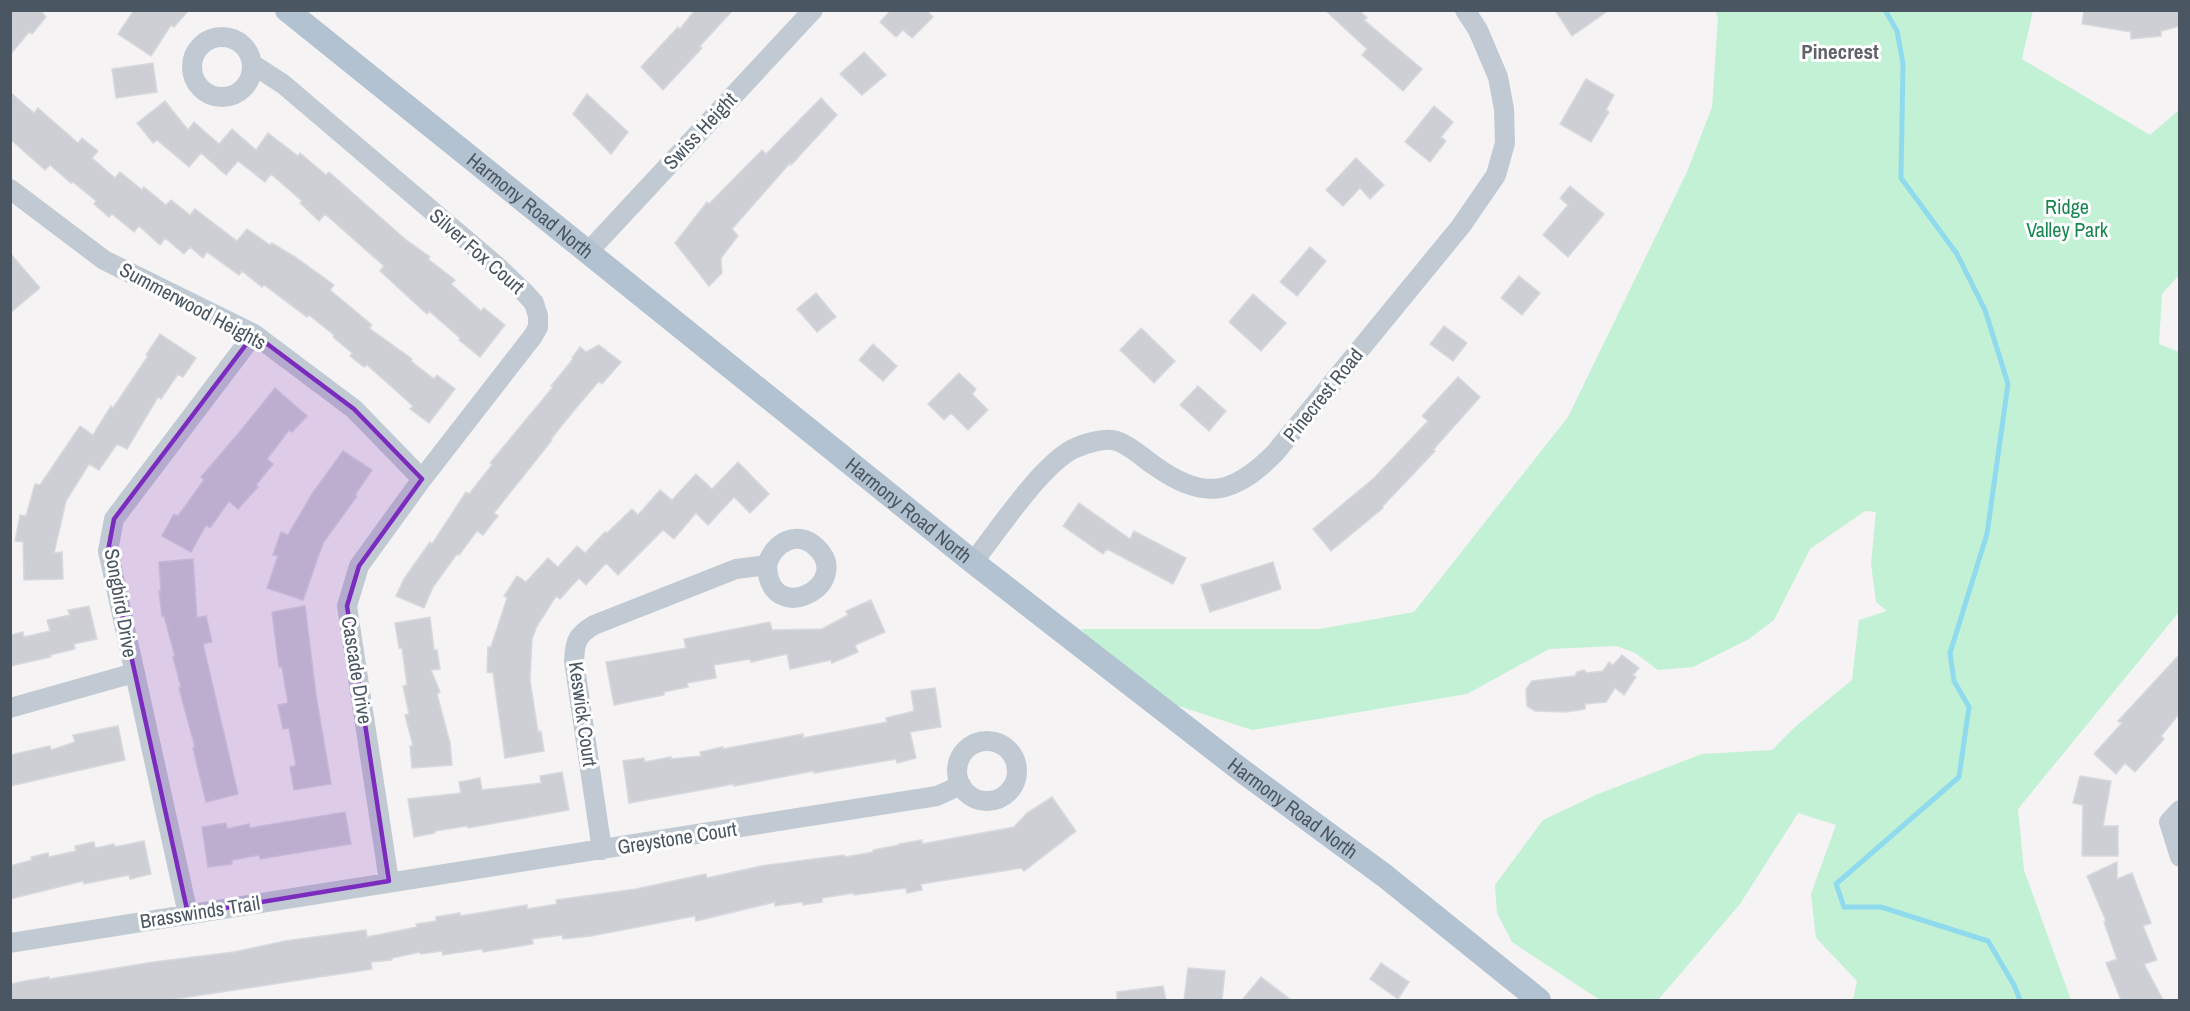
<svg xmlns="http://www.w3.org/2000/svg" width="2190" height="1011" font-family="'Archivo Narrow',sans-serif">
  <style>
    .green { fill: #c3f1d5 }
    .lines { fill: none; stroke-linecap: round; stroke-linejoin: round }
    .stream { stroke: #90daee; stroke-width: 5 }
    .building { fill: #cdcfd5; stroke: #d7d9de; stroke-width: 1.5 }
    .minor { stroke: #c1cad2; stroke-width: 20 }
    .major { stroke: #b3c2d1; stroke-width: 24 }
    .marked { fill: #7b2cbf; fill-opacity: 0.2; stroke: #7b2cbf; stroke-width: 4.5; stroke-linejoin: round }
    .labels { text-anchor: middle; stroke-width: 6; stroke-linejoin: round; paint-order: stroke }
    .street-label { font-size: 20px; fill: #4a5661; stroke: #fff }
    .park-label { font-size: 20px; fill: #17864f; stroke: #fff }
    .neighbourhood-label { font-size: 21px; font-weight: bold; fill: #5f6368; stroke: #fff }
  </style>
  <rect width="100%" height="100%" fill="#f5f3f3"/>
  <path class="green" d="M1716 11H2033L2022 59 2150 135 2179 110V275L2162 294 2159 344 2179 352V612L2018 809 2024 870 2071 1000H1853L1857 981 1816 938 1811 894 1836 825 1798 813 1740 904 1658 1000H1600L1512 942 1497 913 1495 885 1543 820 1598 794 1702 754 1772 750 1796 726 1852 680 1859 620 1887 611 1876 602 1871 564 1876 512 1865 511 1810 549 1774 620 1749 639 1693 667 1658 670 1635 653 1617 646 1549 649 1467 694 1252 730 1124 688 1081 629H1320L1414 612 1568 417 1687 172 1712 107 1718 18Z"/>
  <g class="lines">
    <path class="stream" d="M1885 10 1897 31 1903 64 1901 178 1957 254 1985 310 2008 384 1987 534 1950 653 1954 681 1969 707 1959 777 1836 884 1844 907H1881L1988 941 2014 985 2020 1000"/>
  </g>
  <path class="building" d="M10 10H40L46 17 32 34 29 32 10 55Z
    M134 10H189L174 27 171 25 151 56 118 34Z
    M695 10H733L700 46 702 48 663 90 641 67 678 27 680 29Z
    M891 10H926L933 17 912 38 903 30 896 37 880 22Z
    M1325 10H1359L1367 18 1364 20 1422 69 1403 91 1362 55 1367 49Z
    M1555 10H1609L1572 36Z
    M2084 10H2180V26L2161 31V36L2131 39V32L2082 24Z
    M864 52 886 75 862 95 840 74Z
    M153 63 157 92 116 98 112 69Z
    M1586 79 1614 95 1606 110 1609 112 1591 142 1560 124Z
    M10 92 34 113 38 108 78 143 82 138 98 151 92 158 115 178 120 172 142 190 144 187 166 205 171 200 190 215 195 209 237 241 247 229 270 245 272 243 295 257 334 285 330 290 372 325 369 328 412 359 411 361 434 379 437 375 455 389 429 423 410 409 413 406 393 388 367 365 364 367 350 356 352 353 333 337 334 335 309 315 307 317 264 285 262 287 242 271 239 275 207 252 203 258 190 247 184 254 165 238 160 245 139 226 134 232 112 214 109 217 94 204 96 201 73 182 71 183 50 165 45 170 10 139Z
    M587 94 628 132 611 154 573 114Z
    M821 98 837 115 791 165 790 163 732 229 738 236 721 258 722 273 709 286 675 243 707 202 709 204 762 150 766 154Z
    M165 101 188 130 194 122 219 144 232 129 256 150 268 133 298 156 300 153 326 175 329 172 405 239 430 257 428 259 455 280 451 284 481 311 484 308 505 325 480 357 459 340 460 338 429 311 427 314 405 294 380 271 384 266 325 214 319 221 300 203 302 201 271 174 265 182 238 161 226 175 201 153 189 167 157 140 153 143 137 123Z
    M1434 106 1453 122 1441 137 1446 141 1430 162 1405 142Z
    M1356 158 1384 185 1370 199 1360 188 1343 206 1326 190Z
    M1570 186 1604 214 1568 257 1543 235 1568 205 1560 198Z
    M1310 247 1326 261 1297 296 1280 282Z
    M10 253 40 288 10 313Z
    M1519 276 1540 293 1522 315 1501 298Z
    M816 293 836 317 817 332 797 309Z
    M1253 294 1286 323 1261 351 1229 322Z
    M1444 326 1467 343 1453 361 1430 344Z
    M1141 328 1175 361 1154 383 1120 350Z
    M160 334 196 358 183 377 178 374 161 399 158 397 127 449 117 444 99 470 89 464 66 501 54 553 62 552 63 579 24 580 23 542 15 541 20 515 26 516 35 484 40 485 80 426 93 435 111 406 113 408 148 356 146 355Z
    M873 344 897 366 883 381 859 360Z
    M599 345 621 362 602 384 599 381 572 413 551 439 552 440 494 513 498 516 483 535 477 531 459 555 457 554 433 587 424 608 396 596 404 579 430 542 432 544 466 492 469 494 492 465 490 463 553 387 551 386 573 359 572 358 580 347 586 352Z
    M959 373 976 389 972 394 988 410 968 430 951 413 944 420 928 404Z
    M1458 377 1480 397 1433 450 1435 451 1382 507 1383 508 1331 551 1313 529 1374 478 1428 421 1422 416Z
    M1198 386 1226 411 1209 431 1180 405Z
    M275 388 307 416 292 432 289 430 267 459 273 464 256 485 258 487 238 509 229 501 210 528 206 525 191 552 162 536 174 514 178 516 204 480 201 477 238 434Z
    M343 451 372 470 355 495 357 496 323 543 303 600 267 588 278 556 273 555 281 532 288 535 312 494Z
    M738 462 769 494 750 513 734 497 708 525 696 513 674 539 663 530 618 575 606 563 586 585 579 578 560 599 556 596 537 626 532 639 530 680 538 732 541 731 544 751 505 758 493 673 487 672 488 647H491L507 598 504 596 517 576 526 582 548 558 558 567 577 546 585 553 605 532 607 533 632 509 638 515 660 490 672 500 696 474 712 489Z
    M1079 503 1130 539 1134 531 1186 558 1173 584 1107 549 1103 554 1063 526Z
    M193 559 197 618 206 616 212 642 203 644 238 794 206 802 193 748 195 747 179 688 181 687 173 657 175 656 164 616H162L159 591H161L159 562Z
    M1273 562 1281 589 1210 612 1201 585Z
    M871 600 885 632 855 645 858 652 832 663 831 660 790 669 787 654 751 662 750 659 714 665 716 678 687 683 688 687 664 692V695L614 705 606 662 686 648 684 639 770 622 772 630 822 629 848 615 846 611Z
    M89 606 97 639 74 644 75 649 50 655 51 657 10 666V635L23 632 24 637 50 631 47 620 70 615 68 610Z
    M305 606 316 695 331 784 294 790 290 767 296 765 289 728 283 729 278 705 288 703 282 667H279L272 612Z
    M430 617 434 650H437L440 669 431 670 440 692 437 694 450 743 452 765 412 768 410 746H413L405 715 409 714 403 686 407 685 402 648H399L395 623Z
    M2180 654V713L2161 736 2164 739 2135 772 2125 763 2116 774 2094 754 2122 723 2118 721Z
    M1622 655 1639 668 1633 675 1636 677 1624 695 1615 688 1606 702 1585 704V709L1566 712 1535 711 1527 706 1526 689 1532 681 1575 676 1577 672 1584 670 1587 673 1603 671 1609 662 1613 665Z
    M935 688 941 727 910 732 916 758 897 763 896 759 814 773V771L734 786V784L629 803 623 761 644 758 645 762 671 757V759L701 756 700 752 723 747V749L803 734V738L887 722 886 718 914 711 911 691Z
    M118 726 125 760 10 786V755L50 746 51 750 75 742 73 735Z
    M562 772 569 810 468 828 467 826 435 831V833L414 837 408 799 461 793 459 782 480 778 482 790 541 783 540 776Z
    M2080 776 2111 781 2103 826H2118V856H2082L2083 805 2073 803Z
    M1052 797 1076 831 1024 871 1021 868 921 884 922 890 907 893 906 888 854 895V893L822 898V902L803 905 802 902 775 906V902L696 921 695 916 591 936 563 939 562 935 532 939 533 944 483 952 482 949 443 955 442 951 421 954 420 952 392 958V960L371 962 372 969 169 1000H10V984L25 981 49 977V979L154 962 234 952 285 941 366 930 367 937 417 927 416 924 436 921V917L460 913V916L527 905V909L557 904 556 900 636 889 706 874 707 878 761 866 844 855 845 857 873 852V850L899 845V844L922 840V844L1014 827 1027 813Z
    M345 812 351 844 260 859 259 855 232 860V864L208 867 202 827 226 823 227 829 249 824 250 828Z
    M144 841 151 874 130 879 129 875 84 884 83 881 10 899V866L32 860 31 857 48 853 49 857 76 851 75 846 94 842 95 848 114 844 115 847Z
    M2117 862V879L2132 873 2151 923 2143 926 2157 960 2144 964 2163 1000H2121L2106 963 2117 959 2104 922 2106 921 2087 876Z
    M1381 963 1409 982 1398 999 1370 979Z
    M1188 968 1225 971 1222 1000H1184Z
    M1261 977 1291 1000H1242Z
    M1163 986 1166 1000H1117V992Z"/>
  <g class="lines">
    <path class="minor" d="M192 67a30 30 0 1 1 60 0a30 30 0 1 1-60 0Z
      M252 64 283 84 498 267 525 293 534 303 538 316V327L533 336 422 479 359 566 347 606 389 881
      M10 189 104 260 254 334 354 409 422 479
      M588 252 813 10
      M973 562C997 532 1041 465 1073 449 1083 444 1105 437 1117 441 1131 446 1143 458 1155 466 1205 502 1234 494 1275 453L1461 226 1496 175 1505 143 1504 109 1498 77 1478 30 1465 10
      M10 708 134 673
      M957 771a30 30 0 1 1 60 0a30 30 0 1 1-60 0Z
      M2180 810 2169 822 2180 857
      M602 850 574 661C575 641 577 635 594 625L736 569 767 565C773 543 797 529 816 547 856 584 769 630 767 565
      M188 914 108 551 114 519 254 334
      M10 943C319 893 629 846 937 796L961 785"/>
    <path class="major" id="s1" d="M287 10 973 562 1241 770 1385 876 1539 1000"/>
  </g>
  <path class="marked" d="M254 334 354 409 422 479 359 566 347 606 389 881 188 914 108 551 114 519Z"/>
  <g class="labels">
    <g class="street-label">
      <text transform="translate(700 131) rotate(-47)" y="7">Swiss Height</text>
      <text dy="7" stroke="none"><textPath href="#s1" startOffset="312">Harmony Road North</textPath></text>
      <text transform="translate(477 251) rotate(41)" y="7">Silver Fox Court</text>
      <text transform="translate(193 306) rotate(28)" y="7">Summerwood Heights</text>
      <text transform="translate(1323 395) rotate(-51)" y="7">Pinecrest Road</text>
      <text dy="7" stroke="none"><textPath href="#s1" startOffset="798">Harmony Road North</textPath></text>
      <text transform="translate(121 603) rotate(80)" y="7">Songbird Drive</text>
      <text transform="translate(357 670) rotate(81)" y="7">Cascade Drive</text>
      <text transform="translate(583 714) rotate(82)" y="7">Keswick Court</text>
      <text dy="7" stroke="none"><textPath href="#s1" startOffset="1284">Harmony Road North</textPath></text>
      <text transform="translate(677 838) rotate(-9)" y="7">Greystone Court</text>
      <text transform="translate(200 912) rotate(-9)" y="7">Brasswinds Trail</text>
    </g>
    <g class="park-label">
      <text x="2067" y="214">Ridge<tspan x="2067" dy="23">Valley Park</tspan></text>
    </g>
    <g class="neighbourhood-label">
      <text x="1840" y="59">Pinecrest</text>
    </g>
  </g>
  <rect width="2190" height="1011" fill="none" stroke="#4a5661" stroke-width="24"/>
</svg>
